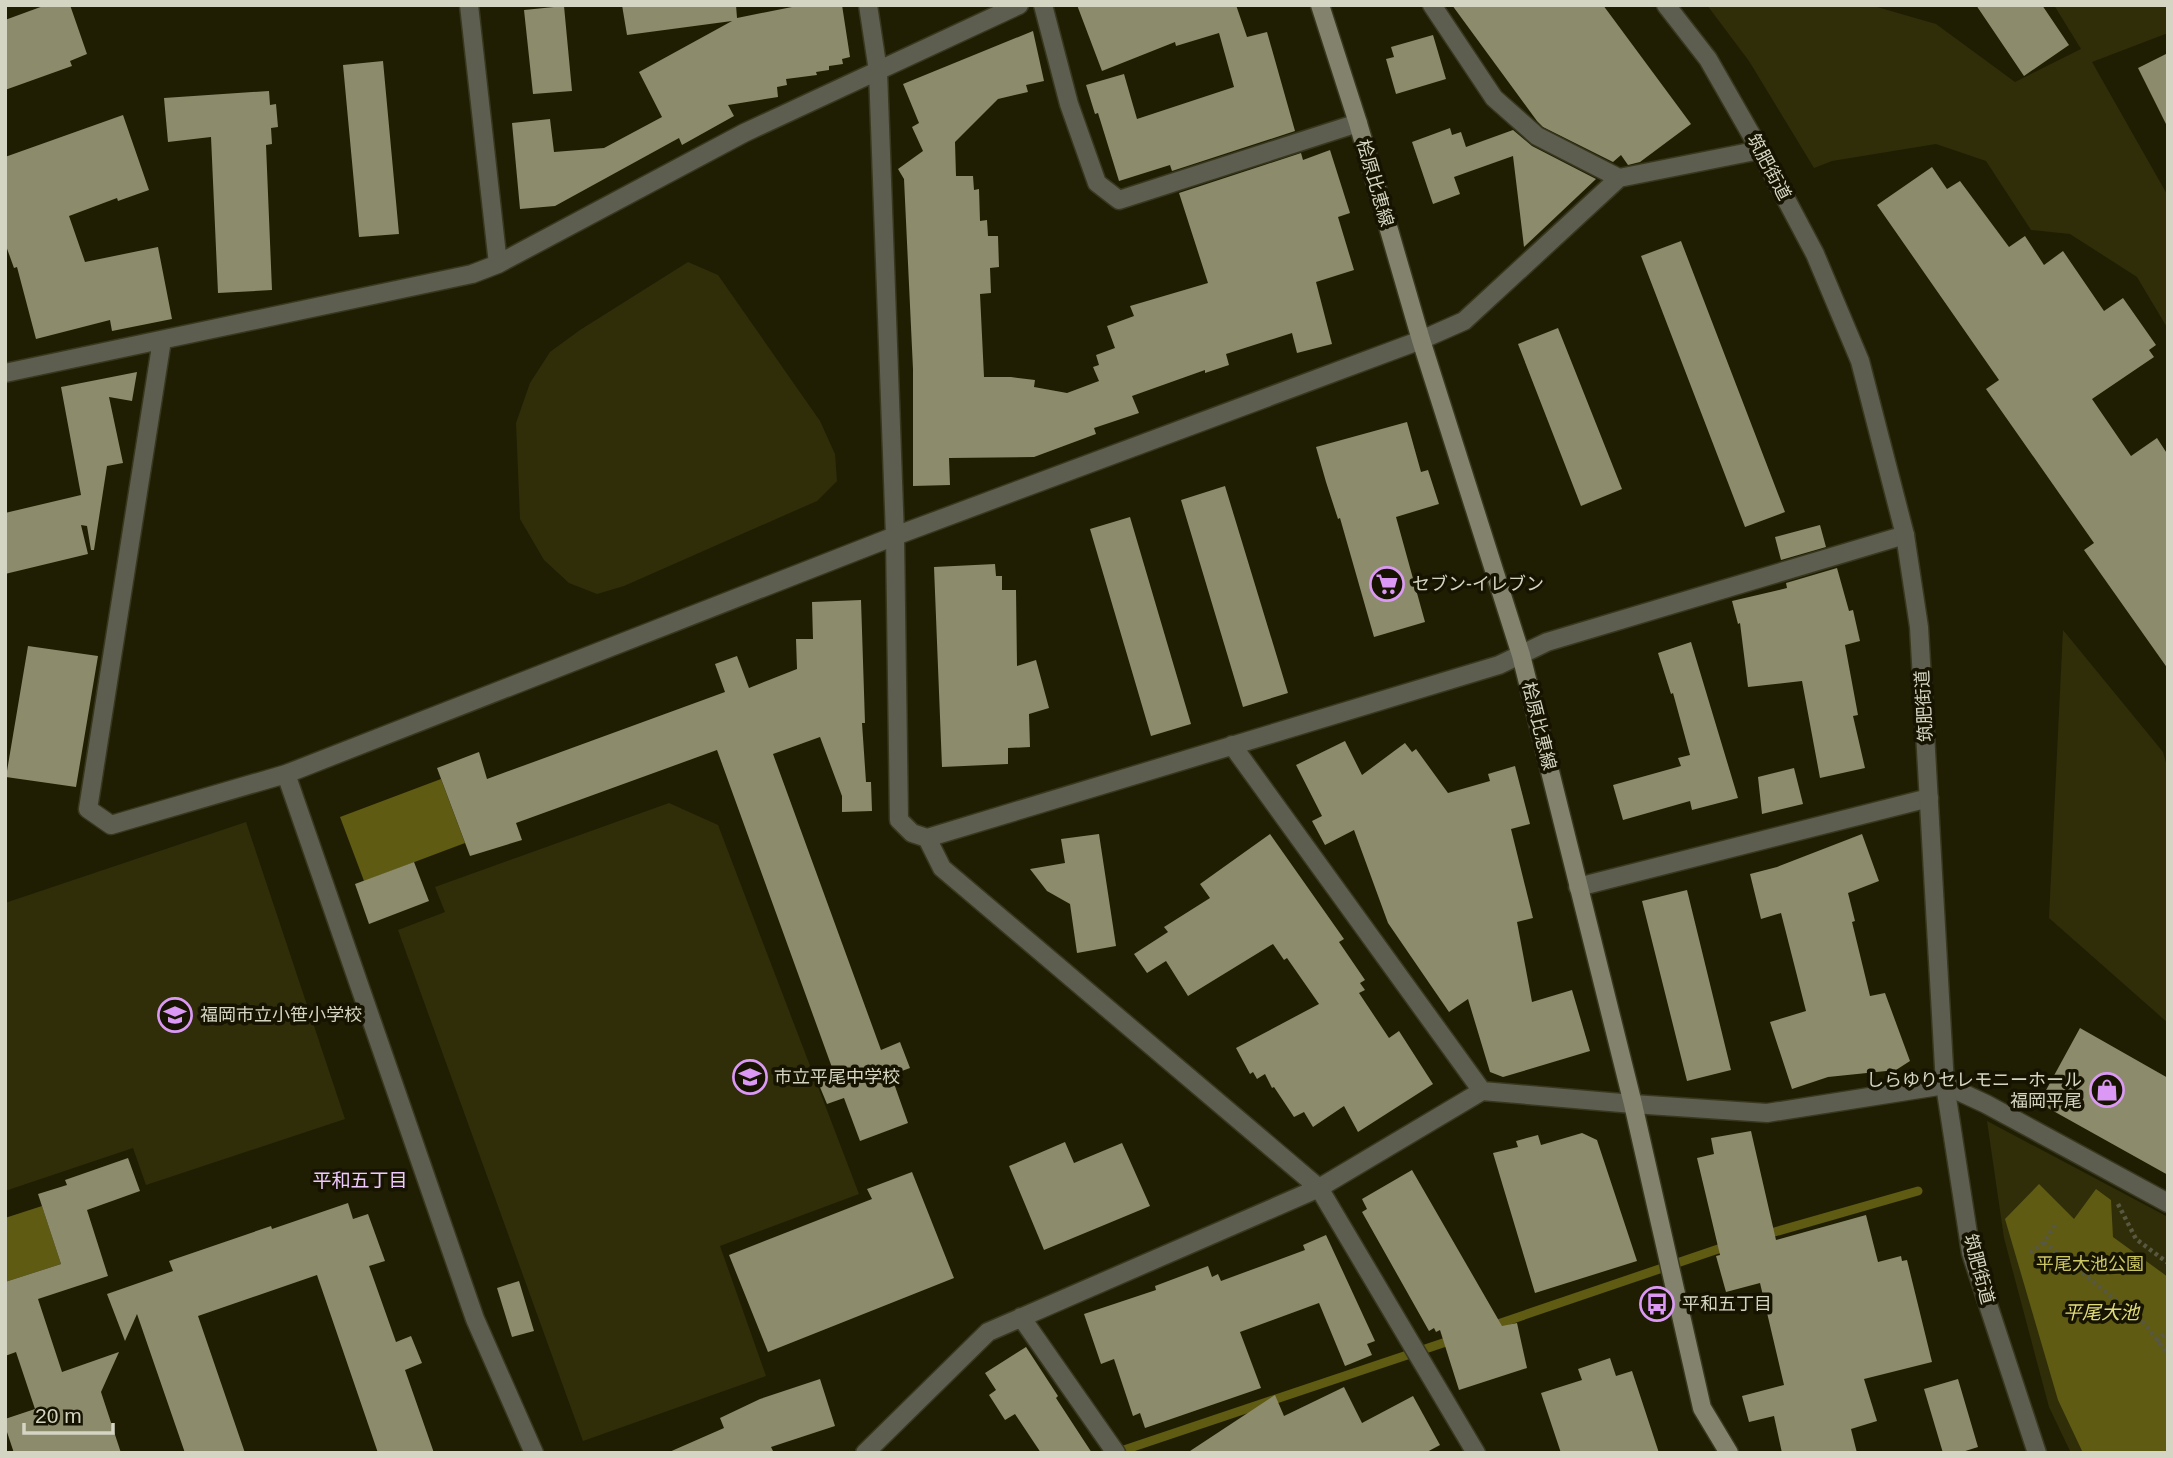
<svg xmlns="http://www.w3.org/2000/svg" width="2173" height="1458" font-family="Helvetica,'Noto Sans JP',sans-serif">
  <style>
    .green { fill: #302e08 }
    .water { fill: #5f5b12 }
    .lines { fill: none; stroke-linecap: round; stroke-linejoin: round }
    .stream { stroke: #5f5b12; stroke-width: 9 }
    .building { fill: #8c8b6c }
    .minor-casing { stroke: #38381e; stroke-width: 21 }
    .tertiary-casing { stroke: #38381e; stroke-width: 21 }
    .secondary-casing { stroke: #38381e; stroke-width: 21 }
    .path { stroke: #58573f; stroke-width: 4.5; stroke-dasharray: 3.5 3.5; stroke-linecap: butt }
    .minor { stroke: #5d5d50; stroke-width: 18 }
    .tertiary { stroke: #5d5d50; stroke-width: 18 }
    .secondary { stroke: #82826d; stroke-width: 18 }
    .labels { text-anchor: middle; stroke-width: 7; stroke-linejoin: round; paint-order: stroke }
    .street-label { font-size: 18px; fill: #d5d5c4; stroke: #161400 }
    .poi-label { font-size: 18px; fill: #d5d5c4; stroke: #161400; text-anchor: start }
    .park-label { font-size: 18px; fill: #ccc765; stroke: #161400 }
    .neighbourhood-label { font-size: 19px; fill: #efcafe; stroke: #161400 }
    .water-label { font-size: 19px; font-style: italic; fill: #e0db7a; stroke: #161400 }
  </style>
  <rect width="100%" height="100%" fill="#1f1e03"/>
  <path class="green" d="M1707 5H1870L1936 24 2015 82 2081 49 2054 5H2168V33L2092 62 2168 196V329L2137 277 2070 234 2031 230 1986 161 1936 144 1832 161 1814 168 1749 61Z
    M688 262 718 275 820 421 835 454 837 481 817 501 624 586 597 594 569 583 544 560 520 519 516 423 530 383 550 352 580 330Z
    M2063 630 2163 752 2168 770V1023L2049 918Z
    M669 803 718 825 859 1194 720 1246 766 1376 583 1441 398 930 445 912 435 887Z
    M246 822 345 1119 146 1185 133 1148 5 1191V903Z
    M1987 1121 2168 1217V1453H2071L2049 1407 2004 1238Z"/>
  <path class="water" d="M441 779 465 843 364 881 340 817Z
    M2039 1184 2074 1219 2096 1189 2111 1200 2113 1237 2168 1277V1453H2083L2058 1400 2005 1219Z
    M42 1206 61 1264 5 1282V1218Z"/>
  <g class="lines">
    <path class="stream" d="M1764 1235 1918 1191
      M1492 1326 1730 1245
      M1115 1453 1455 1339"/>
  </g>
  <path class="building" d="M46 5H70L87 54 70 61 72 66 5 90V20Z
    M622 5H736L737 18 802 5H842L850 57 842 59 843 64 829 66V70L816 72 817 75 786 79 787 85 777 87 778 97 728 105 734 116 682 145 679 138 555 206 520 209 512 123 550 119 554 152 604 148 662 117 639 72 732 21 627 35Z
    M1077 5H1236L1247 37 1267 32 1295 131 1172 171 1170 165 1119 181 1098 113 1095 114 1086 85 1124 74 1137 119 1234 87 1219 33 1176 46 1175 42 1102 71Z
    M1452 5H1603L1691 124 1640 162 1628 165 1621 155 1613 162 1543 127 1537 121Z
    M1976 5H2042L2069 45 2024 76Z
    M564 6 572 91 533 94 524 10Z
    M1033 31 1044 81 1026 85 1028 92 998 99 955 142 956 176H973L974 190 979 189 980 221 987 220 988 236H998L999 267 990 268 991 293 980 294 984 377H1011L1035 380 1034 387 1067 393 1099 381 1093 367 1099 365 1096 355 1115 348 1107 326 1134 316 1130 306 1208 283 1179 193 1301 153 1303 160 1330 150 1350 213 1338 217 1354 270 1316 282 1332 344 1297 353 1292 333 1226 354 1229 365 1205 373V370L1132 396 1139 413 1094 428 1096 434 1034 457 949 458 950 485 913 486V369L904 179 898 169 923 151 912 127 919 123 903 84Z
    M1433 35 1446 79 1396 94 1386 59 1394 57 1391 47Z
    M2168 53V128L2138 68Z
    M383 61 399 234 359 237 343 65Z
    M269 91 270 105 276 104 278 127 271 128 272 144 266 145 272 290 218 293 211 137 168 142 164 98Z
    M123 115 149 190 118 201 117 198 69 216 85 262 158 247 172 319 112 331 110 320 36 339 17 267 14 268 5 243V157Z
    M1450 128 1452 135 1461 132 1466 147 1513 130 1532 146 1596 179 1524 247 1513 156 1454 177 1460 194 1433 204 1412 142Z
    M1932 167 1947 189 1960 181 2009 247 2025 236 2044 265 2063 251 2104 311 2123 298 2156 345 2149 350 2154 357 2092 399 2131 456 2157 438 2168 455V669L2084 550 2094 543 1986 389 1999 380 1877 205Z
    M1681 241 1785 512 1745 527 1641 256Z
    M1558 328 1622 489 1581 506 1518 344Z
    M137 372 132 401 109 397 123 463 107 466 94 550H91L87 526 81 525 88 554 5 574V513L81 495 61 387Z
    M1407 422 1421 472 1428 470 1439 504 1396 517 1425 622 1374 637 1340 518 1338 519 1326 482 1316 447Z
    M1225 486 1288 693 1243 707 1181 500Z
    M1130 517 1191 724 1151 736 1090 529Z
    M1820 525 1826 547 1781 560 1775 537Z
    M995 564 996 576H1002V590H1016L1017 666 1036 660 1049 708 1029 714 1030 747 1008 748V764L942 767 934 567Z
    M1837 568 1849 611 1853 610 1860 641 1845 645 1858 715 1853 716 1865 768 1820 778 1802 681 1748 687 1740 623 1738 624 1732 601 1787 588 1786 583Z
    M861 600 865 723H862L866 782H871L872 811 842 812V796L820 737 773 754 881 1050 900 1042 910 1068 891 1075 908 1123 860 1141 844 1098 827 1104 817 1080 834 1073 717 750 516 823 522 840 470 856 437 768 479 752 487 779 725 692 715 664 737 656 749 688 797 669 796 639H813L812 602Z
    M1691 642 1738 798 1692 810 1690 801 1623 820 1613 785 1681 766 1678 758 1690 755 1673 693 1671 694 1658 653Z
    M28 646 98 656 76 787 6 777Z
    M1345 741 1362 775 1405 743 1412 752 1416 749 1448 793 1490 781 1488 774 1515 766 1530 824 1511 829 1533 918 1517 922 1532 1002 1572 990 1590 1051 1503 1077 1490 1072 1468 999 1449 1012 1388 923 1354 830 1325 845 1312 821 1322 816 1296 765Z
    M1794 768 1803 804 1762 814 1758 777Z
    M1099 834 1116 946 1077 953 1070 904 1047 891 1030 869 1065 863 1061 839Z
    M1270 834 1344 939 1339 942 1365 980 1360 983 1365 990 1359 993 1389 1038 1399 1031 1433 1084 1358 1132 1344 1106 1313 1127 1304 1112 1294 1117 1274 1087 1272 1088 1265 1074 1257 1079 1253 1072 1250 1074 1236 1048 1319 1004 1287 958 1284 960 1273 944 1188 996 1166 961 1147 973 1134 954 1168 932 1164 927 1210 898 1200 884Z
    M1862 834 1879 881 1848 893 1855 921 1852 922 1870 996 1885 993 1910 1061 1896 1070 1828 1077 1792 1089 1770 1022 1806 1011 1781 913 1761 919 1750 874 1777 867Z
    M414 862 429 901 369 924 355 884Z
    M1687 890 1731 1070 1687 1081 1642 901Z
    M2080 1028 2168 1078V1175L2039 1103Z
    M1751 1131 1776 1240 1866 1215 1878 1262 1901 1256 1902 1261 1907 1260 1932 1362 1864 1379 1877 1421 1851 1429 1857 1453H1782L1774 1416 1749 1422 1742 1396 1784 1385 1760 1283 1726 1292 1716 1256 1720 1255 1697 1158 1714 1154 1711 1138Z
    M1582 1133 1597 1140 1637 1261 1535 1293 1493 1153 1518 1147 1516 1141 1538 1135 1541 1145Z
    M1065 1142 1074 1163 1122 1143 1150 1206 1044 1250 1009 1166Z
    M128 1158 140 1191 87 1210 108 1276 38 1299 62 1372 119 1352 101 1392 121 1453H14L5 1426V1419L35 1409 16 1352 5 1356V1282L61 1264 38 1194 67 1185 65 1180Z
    M1412 1170 1502 1326 1517 1323 1527 1368 1459 1390 1440 1330 1436 1332 1434 1328 1429 1331 1362 1212 1367 1209 1362 1199Z
    M912 1172 954 1278 768 1352 729 1255 872 1199 867 1189Z
    M348 1203 353 1219 368 1214 385 1261 369 1266 396 1342 411 1336 422 1363 405 1370 434 1453H378L317 1275 198 1316 245 1453H185L137 1314 125 1341 107 1294 173 1271 169 1261 271 1226 272 1229Z
    M1326 1235 1375 1341 1367 1344 1372 1355 1345 1366 1319 1303 1240 1332 1261 1388 1145 1428 1140 1413 1133 1416 1114 1359 1101 1364 1084 1314 1156 1290 1155 1286 1208 1266 1212 1277 1218 1274 1221 1281 1305 1250 1303 1245Z
    M519 1281 534 1331 512 1337 497 1288Z
    M1026 1347 1058 1396 1056 1398 1092 1453H1041L1015 1414 1005 1420 989 1395 996 1390 985 1373Z
    M1610 1358 1616 1376 1632 1371 1659 1453H1561L1541 1393 1582 1380 1578 1369Z
    M820 1379 835 1426 771 1447 774 1453H667L724 1428 720 1418 760 1399Z
    M1958 1379 1978 1447 1959 1453H1943L1924 1389Z
    M1344 1387 1362 1423 1413 1396 1440 1445 1425 1453H1187L1275 1395 1284 1416Z"/>
  <g class="lines">
    <g class="minor-casing">
      <path id="minor" d="M469 5 498 264
        M868 5 878 71 895 536 899 820 912 833 927 838 1499 665 1547 642 1905 535
        M1043 5 1069 104 1097 183 1119 200 1358 123
        M1432 5 1494 98 1537 136 1619 178
        M162 340 88 809 111 825 286 774
        M5 373 472 274 498 264 744 133 1019 5
        M1232 745 1482 1091
        M927 838 942 868 1319 1188 1476 1453
        M1578 887 1929 798
        M1021 1317 1116 1453
        M534 1453 475 1319 286 774 895 536 1421 340 1464 321 1619 178 1760 150
        M865 1453 988 1332 1319 1188 1482 1091 1633 1104 1767 1113 1945 1085 1986 1104 2168 1203"/>
    </g>
    <g class="tertiary-casing">
      <path id="tertiary" d="M1666 5 1708 59 1760 150 1815 254 1860 361 1905 535 1919 627 1945 1085 1971 1253 2037 1453"/>
    </g>
    <g class="secondary-casing">
      <path id="secondary" d="M1320 5 1358 123 1421 340 1521 655 1633 1104 1702 1408 1729 1453"/>
    </g>
    <path class="path" d="M2118 1204 2136 1239 2168 1263
      M2044 1242 2144 1323 2168 1354
      M2030 1253 2044 1242 2055 1225
      M2157 1342 2168 1329"/>
    <use href="#minor" class="minor"/>
    <use href="#tertiary" class="tertiary"/>
    <use href="#secondary" class="secondary"/>
  </g>
  <defs>
    <g id="supermarket-ring" transform="scale(1.75)"><circle r="9.5" fill="#161400" stroke="#db99f5" stroke-width="1.5"/><path d="M-6-5.5h2.5l.6 2H6L4.5 2H-2.5L-4.4-4H-6ZM-1.5 3.2a1.3 1.3 0 1 0 .1 0ZM3 3.2a1.3 1.3 0 1 0 .1 0Z" fill="#db99f5"/></g>
    <g id="school-ring" transform="scale(1.75)"><circle r="9.5" fill="#161400" stroke="#db99f5" stroke-width="1.5"/><path d="M0-5L7-2L0 1L-7-2ZM-4 1L0 2.5L4 1V4Q0 6-4 4Z" fill="#db99f5"/></g>
    <g id="shop-ring" transform="scale(1.75)"><circle r="9.5" fill="#161400" stroke="#db99f5" stroke-width="1.5"/><path d="M-5-2.5h2.3a2.7 3.5 0 0 1 5.4 0H5L5.5 6h-11ZM-1.5-2.5h3a1.5 2.3 0 0 0-3 0Z" fill="#db99f5"/></g>
    <g id="bus-ring" transform="scale(1.75)"><circle r="9.5" fill="#161400" stroke="#db99f5" stroke-width="1.5"/><path d="M-5-6H5V4H4V6H2V4H-2V6H-4V4H-5ZM-3.5-4V0h7V-4ZM-3.5 1.2v1.5H-2V1.2ZM2 1.2v1.5H3.5V1.2Z" fill="#db99f5"/></g>
  </defs>
  <g fill-rule="evenodd">
    <use href="#supermarket-ring" x="1387" y="584"/>
    <use href="#school-ring" x="175" y="1015"/>
    <use href="#school-ring" x="750" y="1077"/>
    <use href="#shop-ring" x="2107" y="1090"/>
    <use href="#bus-ring" x="1657" y="1304"/>
  </g>
  <g class="labels">
    <g class="street-label">
      <text transform="translate(1769 167) rotate(62)" y="6">筑肥街道</text>
      <text transform="translate(1375 183) rotate(74)" y="6">桧原比恵線</text>
      <text transform="translate(1924 706) rotate(-93)" y="6">筑肥街道</text>
      <text transform="translate(1539 726) rotate(76)" y="6">桧原比恵線</text>
      <text transform="translate(1979 1269) rotate(75)" y="6">筑肥街道</text>
    </g>
    <g class="poi-label">
      <text x="1412" y="590">セブン-イレブン</text>
      <text x="200" y="1021">福岡市立小笹小学校</text>
      <text x="774" y="1083">市立平尾中学校</text>
      <text x="2082" y="1086" text-anchor="end">しらゆりセレモニーホール<tspan x="2082" dy="21">福岡平尾</tspan></text>
      <text x="1682" y="1310">平和五丁目</text>
    </g>
    <g class="park-label">
      <text x="2090" y="1270">平尾大池公園</text>
    </g>
    <g class="neighbourhood-label">
      <text x="360" y="1187">平和五丁目</text>
    </g>
    <g class="water-label">
      <text x="2101" y="1319">平尾大池</text>
    </g>
  </g>
  <rect width="2173" height="1458" fill="none" stroke="#d5d5c4" stroke-width="14"/>
  <path d="M24 1423v10h89v-10" fill="none" stroke="#d5d5c4" stroke-width="3.5"/>
  <text x="35" y="1423" font-size="21" fill="#d5d5c4" stroke="#161400" stroke-width="5" paint-order="stroke">20 m</text>
</svg>
